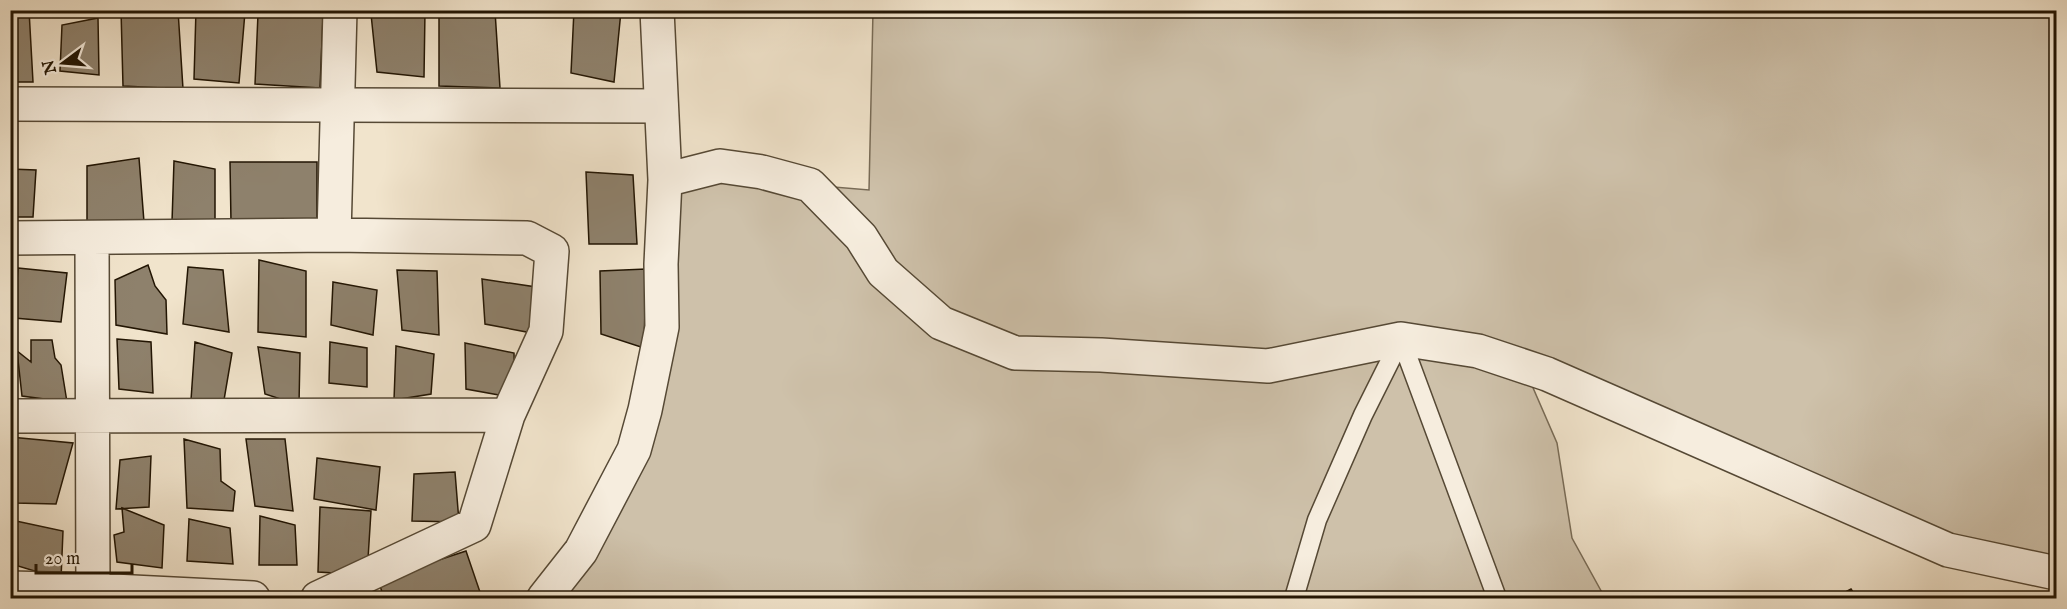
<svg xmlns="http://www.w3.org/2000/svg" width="2067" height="609" font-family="'IM FELL English',serif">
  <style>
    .green { fill: #cec1aa; stroke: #786b56; stroke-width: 1.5 }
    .building { fill: #8e816c; stroke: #221503; stroke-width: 1.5 }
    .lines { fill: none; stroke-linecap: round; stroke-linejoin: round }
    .service-casing { stroke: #564935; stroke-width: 21 }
    .minor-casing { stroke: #564935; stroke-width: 36 }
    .tertiary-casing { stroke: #564935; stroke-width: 36 }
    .service { stroke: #f6edde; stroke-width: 18 }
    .minor { stroke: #f6edde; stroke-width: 33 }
    .tertiary { stroke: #f6edde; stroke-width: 33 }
  </style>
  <rect width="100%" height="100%" fill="#f1e4cc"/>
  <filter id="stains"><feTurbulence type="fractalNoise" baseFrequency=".00333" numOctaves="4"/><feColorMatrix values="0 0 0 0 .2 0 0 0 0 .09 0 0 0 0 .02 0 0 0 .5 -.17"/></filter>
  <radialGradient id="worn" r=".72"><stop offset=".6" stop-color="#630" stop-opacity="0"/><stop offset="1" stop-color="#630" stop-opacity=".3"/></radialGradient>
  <path class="green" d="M873 11H2056V573L1948 550 1524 367 1557 443 1572 538 1605 598H544L634 450 665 180 810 185 869 190Z"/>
  <path class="building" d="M10 10H29L33 82H10Z
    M121 10H178L183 89 123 86Z
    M196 10 245 12 239 83 194 79Z
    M439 10 495 11 500 88 439 86Z
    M574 10 621 11 614 82 571 73Z
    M425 11 424 77 377 72 371 14Z
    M258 14 323 17 320 88 255 84Z
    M98 18 99 75 60 71 62 25Z
    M139 158 144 222 87 221V166Z
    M174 161 215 169V223L172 222Z
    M230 162H317V222H231Z
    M10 169 36 170 33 217H10Z
    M586 172 633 175 637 244H589Z
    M259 260 306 271V337L258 332Z
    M148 265 155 286 166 300 167 334 116 325 115 280Z
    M188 267 223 270 229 332 183 324Z
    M18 268 67 273 61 322 14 318Z
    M646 269 644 348 601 334 600 271Z
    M397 270 437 271 439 335 402 330Z
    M482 279 536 287 532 333 485 324Z
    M333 282 377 290 373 335 331 325Z
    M117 339 151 342 153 393 119 389Z
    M31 340H52L55 358 61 365 67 402 22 396 17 351 31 362Z
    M195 342 232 353 224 400H191Z
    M330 342 367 348V387L329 383Z
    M465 343 514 353 515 398 466 389Z
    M396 346 434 354 431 394 394 400Z
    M258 347 300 353 299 405 265 394Z
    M10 437 73 443 56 504 15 503Z
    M184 439 220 449 221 481 235 491 233 511 187 508Z
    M246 439H285L293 511 255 506Z
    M151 456 149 507 116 509 120 460Z
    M317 458 380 467 376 510 314 499Z
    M455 472 459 522 412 521 414 474Z
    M320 507 371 511 367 575 318 572Z
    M122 508 164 525 162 568 117 562 114 535 124 532Z
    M260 516 295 525 297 565H259Z
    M189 519 230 528 233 564 187 561Z
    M16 521 63 531 61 579 18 566Z
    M466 551 482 598H384L378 580Z
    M1851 589 1857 598H1834Z"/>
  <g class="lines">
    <g class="service-casing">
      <path id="service" d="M1401 339 1497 598
        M1294 598 1317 520 1363 415 1401 339"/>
    </g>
    <g class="minor-casing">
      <path id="minor" d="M665 180 720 166 762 172 810 185 861 237 883 272 941 323 1015 353 1101 355 1268 366 1401 339 1478 351 1547 374 1948 550 2056 573
        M334 235 340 10
        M10 238 334 235 527 238 552 251 546 331 508 415 474 525 318 598
        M92 239 93 598
        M10 416 508 415
        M10 588 93 590 253 598
        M544 598 581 551 634 450 645 410 662 327 661 264 665 180 657 10"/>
    </g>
    <g class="tertiary-casing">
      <path id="tertiary" d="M10 104 661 106"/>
    </g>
    <use href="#service" class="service"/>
    <use href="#minor" class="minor"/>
    <use href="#tertiary" class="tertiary"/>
  </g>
  <rect width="2067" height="609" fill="none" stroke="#f1e4cc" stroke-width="36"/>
  <rect x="12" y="12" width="2043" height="585" fill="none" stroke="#221503" stroke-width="3"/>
  <rect x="18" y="18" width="2031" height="573" fill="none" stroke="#221503" stroke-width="1.5"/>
  <g transform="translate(63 63) rotate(254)" stroke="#f6edde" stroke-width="4.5" paint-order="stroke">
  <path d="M0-4.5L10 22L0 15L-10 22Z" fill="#221503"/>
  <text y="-9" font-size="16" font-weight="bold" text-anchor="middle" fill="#221503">N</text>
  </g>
  <path d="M36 564v9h96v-9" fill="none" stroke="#221503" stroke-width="3"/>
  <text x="45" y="564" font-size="18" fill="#221503" stroke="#f6edde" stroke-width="4.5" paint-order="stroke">20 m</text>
  <rect width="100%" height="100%" filter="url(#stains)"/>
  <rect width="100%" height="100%" fill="url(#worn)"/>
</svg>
